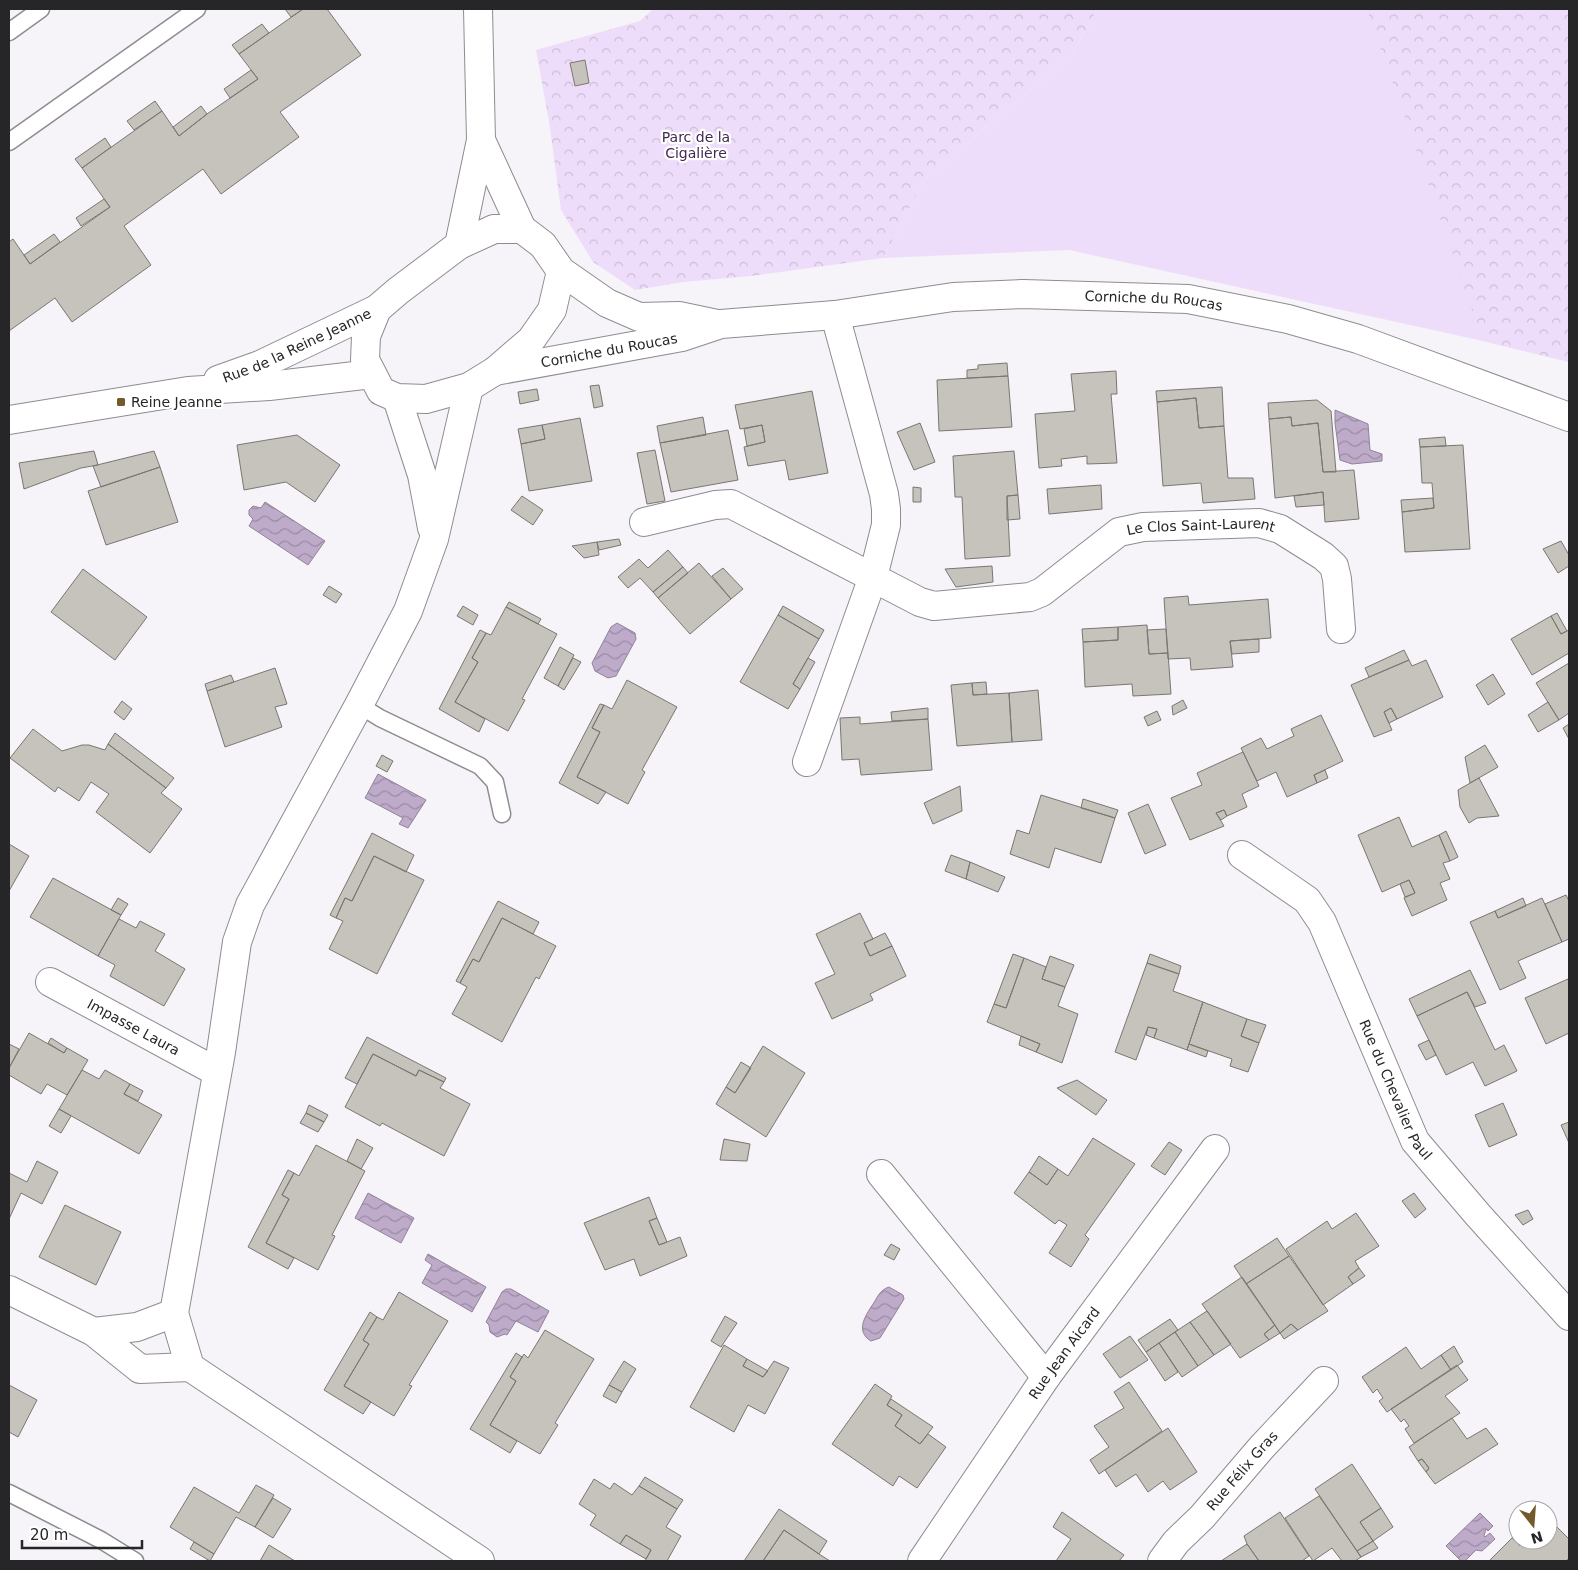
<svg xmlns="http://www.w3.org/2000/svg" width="1578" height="1570" font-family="'DejaVu Sans',sans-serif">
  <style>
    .grass { fill: #eeddfa }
    .park { fill: url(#park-crowns) }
    .water { fill: url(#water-waves); stroke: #908399 }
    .building { fill: #c6c3bd; stroke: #7a7772 }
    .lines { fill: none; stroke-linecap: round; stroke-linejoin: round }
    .service-casing { stroke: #8f8c91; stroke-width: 19 }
    .minor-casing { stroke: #8f8c91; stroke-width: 30 }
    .tertiary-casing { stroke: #8f8c91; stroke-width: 30 }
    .secondary-casing { stroke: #8f8c91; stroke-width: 30 }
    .service { stroke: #fff; stroke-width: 16 }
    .minor { stroke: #fff; stroke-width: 28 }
    .tertiary { stroke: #fff; stroke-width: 28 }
    .secondary { stroke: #fff; stroke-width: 28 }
    .poi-dot { fill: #73592b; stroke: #fff; stroke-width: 2 }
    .labels { text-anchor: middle; stroke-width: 4.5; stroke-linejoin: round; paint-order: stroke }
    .park-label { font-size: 14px; fill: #422852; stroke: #fff }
    .street-label { font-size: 14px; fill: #262527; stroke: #fff }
    .poi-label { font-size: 14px; fill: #262527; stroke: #fff; text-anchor: start }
  </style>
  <defs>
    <pattern id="park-crowns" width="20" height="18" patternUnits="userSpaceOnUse" patternTransform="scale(1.25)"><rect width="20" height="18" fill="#eeddfa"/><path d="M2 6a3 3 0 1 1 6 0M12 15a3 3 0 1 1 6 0" fill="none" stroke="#ccbed6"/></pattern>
    <pattern id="water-waves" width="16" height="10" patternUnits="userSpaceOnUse" patternTransform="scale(1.25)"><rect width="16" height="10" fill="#beabca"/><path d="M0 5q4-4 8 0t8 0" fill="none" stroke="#9a8ba4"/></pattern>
  </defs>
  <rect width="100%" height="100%" fill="#f6f3f9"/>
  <path class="grass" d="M1097 9H1569V362L1483 341 1069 250 883 258 925 179 1072 55Z"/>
  <path class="park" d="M653 9H1097L1072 55 925 179 883 258 751 276 683 282 635 290 593 262 561 210 549 121 536 50 640 21Z
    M1367 9H1569V362L1483 341Z"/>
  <path class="water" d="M1335 410 1368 424 1370 450 1382 454V461L1352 464 1340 460 1335 423Z
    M265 502 325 541 308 565 249 526 253 519 249 515V510L253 506 261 508Z
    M617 623 635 633 636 639 616 676 608 678 595 671 592 663 611 627Z
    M378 774 426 800 408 828 399 824 403 818 365 798Z
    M368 1193 414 1218 401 1243 355 1218Z
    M428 1254 486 1287 472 1312 422 1283 432 1265 425 1260Z
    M889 1287 903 1295 904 1299 880 1338 871 1341C856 1332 864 1318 871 1307 877 1299 879 1290 889 1287Z
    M506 1289H511L549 1311 538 1332 516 1321 507 1335 505 1334 497 1337 490 1332 489 1325 486 1322 502 1292Z
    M1480 1513 1493 1526 1488 1531 1486 1529 1484 1536 1485 1537 1490 1533 1495 1539 1482 1551 1476 1550 1465 1561H1461L1446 1546Z"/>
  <path class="building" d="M285 9H303L291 17Z
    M303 9H327L361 55 280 112 299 137 221 194 203 169 124 226 151 265 72 322 55 298 9 331V242L13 239 30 264 110 207 82 168 162 111 179 136 207 114 258 79 239 54Z
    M262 24 269 33 239 54 232 45Z
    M585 60 589 83 575 86 570 63Z
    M251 70 258 79 230 98 224 89Z
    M155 101 162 111 134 130 127 121Z
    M201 106 207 114 179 136 173 127Z
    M105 138 111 147 82 168 75 159Z
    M104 199 110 207 81 226 76 218Z
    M54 234 60 242 30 264 24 255Z
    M1007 363 1008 376 967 378V370L978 369V365Z
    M1116 371 1117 394H1111L1117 463 1087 464V456L1061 459 1062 466 1039 468 1035 414 1075 411 1071 374Z
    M1008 376 1012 427 939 431 937 380Z
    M599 385 603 406 594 408 590 386Z
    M1222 387 1224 426 1199 428 1196 398 1157 402 1156 391Z
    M537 389 539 400 520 404 518 392Z
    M812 391 828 473 789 480 785 460 748 466 744 447 765 442 762 425 740 429 735 405Z
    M1196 398 1199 428 1224 426 1228 478H1253L1255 499 1203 503 1201 483 1163 486 1157 402Z
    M1317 400 1331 411 1336 472H1323L1318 423 1292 426 1291 417 1269 419 1268 403Z
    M703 417 706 435 660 443 657 426Z
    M1291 417 1292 426 1318 423 1323 472 1354 470 1359 519 1325 522 1323 492 1275 498 1269 419Z
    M580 418 592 481 529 491 521 444 545 439 542 425Z
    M920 423 935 462 914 470 897 432Z
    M542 425 545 439 521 444 518 429Z
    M762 425 765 442 747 446 744 429Z
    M728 430 738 480 671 492 660 443Z
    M297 435 340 465 315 502 286 482 244 490 237 445Z
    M1445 437 1446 446 1420 447 1419 439Z
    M1463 445 1470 549 1405 552 1402 512 1434 508 1432 483H1422L1420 447Z
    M655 450 665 501 647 504 637 453Z
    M94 451 98 465 81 468 24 489 19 463Z
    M154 451 160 467 101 487 93 466Z
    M1014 451 1018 495 1007 496 1010 556 965 559 962 497H955L953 456Z
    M160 467 178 522 106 545 88 491Z
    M1101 485 1102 509 1049 514 1047 489Z
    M913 487 921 488V502H913Z
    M1323 492 1324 505 1296 507 1294 496Z
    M1018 495 1020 519 1007 520V496Z
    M522 496 543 510 533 525 511 510Z
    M1433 498 1434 508 1402 512 1401 500Z
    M619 539 621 545 599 550 597 542Z
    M1561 541 1569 555V566L1558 573 1543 549Z
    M597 542 599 555 584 558 572 546Z
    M668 550 683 567 653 592 640 578 628 588 618 577 639 559 648 568Z
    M699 563 731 599 690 634 658 598Z
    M992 566 993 582 956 587 945 569Z
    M683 567 688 573 658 598 653 592Z
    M723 568 743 589 731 599 712 576Z
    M83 569 147 617 115 660 51 612Z
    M329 586 342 594 336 603 323 595Z
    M1188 596 1189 605 1268 599 1271 638 1230 641 1233 667 1191 670 1190 658 1168 659 1164 598Z
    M509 602 541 619 538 624 506 607Z
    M463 606 478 615 473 625 457 616Z
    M783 606 824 630 819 639 778 615Z
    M506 607 557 634 522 699 525 700 508 731 455 702 478 662 472 658 486 633 491 635Z
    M1557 613 1567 631 1561 634 1551 616Z
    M778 615 819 639 793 684 800 689 788 709 740 682Z
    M1551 616 1561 634 1569 630V653L1532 675 1511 639Z
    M1147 625 1149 654 1168 653 1171 694 1133 696 1132 684 1085 687 1083 642 1118 640V627Z
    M1118 627V640L1083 642 1082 629Z
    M1166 629 1168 653 1149 654 1147 630Z
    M480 630 486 633 472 658 478 662 455 702 485 719 479 732 439 709Z
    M1259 639V652L1232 654 1230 641Z
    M560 647 574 655 558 686 544 678Z
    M1404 650 1409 660 1369 677 1365 668Z
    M573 658 581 662 564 690 558 686Z
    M808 658 815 662 800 689 793 684Z
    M1409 660 1412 666 1426 660 1443 697 1397 719 1391 708 1384 712 1392 730 1374 737 1351 685Z
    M1569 663V713L1559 720 1536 683Z
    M275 668 287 704 275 707 282 727 225 747 207 691Z
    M1493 674 1505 694 1488 705 1476 685Z
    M231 675 234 682 207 691 205 684Z
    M627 680 677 707 642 770 645 772 628 804 577 777 600 732 592 728 604 705 612 709Z
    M986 682 987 694 973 695 972 683Z
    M972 683 973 695 1009 693 1012 742 957 746 951 685Z
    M1038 690 1042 740 1012 742 1009 693Z
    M1183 700 1187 708 1173 715 1172 706Z
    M122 701 132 709 124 720 114 712Z
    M1548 702 1559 720 1538 732 1528 715Z
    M600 704 604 705 592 728 600 732 577 777 606 792 598 804 559 783Z
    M928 708V719L892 721 891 712Z
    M1391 708 1397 719 1389 723 1384 712Z
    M1157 711 1161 720 1148 726 1144 717Z
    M1321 715 1343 761 1314 775 1317 783 1287 797 1276 772 1257 781 1241 748 1261 738 1267 749 1294 736 1291 729Z
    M860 717V724L928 719 932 770 861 775 859 759 842 760 840 718Z
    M1569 724V739L1563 728Z
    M33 729 62 751 82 745H89L105 750 108 744 166 788 161 793 182 809 150 853 96 812 109 794 91 782 79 801 58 787 55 792 10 758Z
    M115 733 174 778 166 788 108 744Z
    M1485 745 1498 767 1470 783 1465 757Z
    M1243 752 1259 786 1242 794 1247 807 1227 816 1224 810 1216 813 1224 826 1190 840 1171 798 1202 785 1197 773Z
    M382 755 393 761 387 772 376 766Z
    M1325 770 1328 778 1317 783 1314 775Z
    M1479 778 1499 816 1477 818 1469 823 1460 807 1458 790Z
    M960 786 962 811 933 824 924 803Z
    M1041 795 1115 818 1101 863 1055 848 1049 868 1010 854 1017 830 1029 834Z
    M1083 799 1118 810 1115 818 1081 808Z
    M1148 804 1166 845 1145 854 1128 813Z
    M1224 810 1227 816 1221 820 1216 813Z
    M1399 817 1412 847 1439 835 1450 861 1443 863 1450 879 1440 883 1447 900 1412 916 1404 898 1415 893 1409 880 1382 892 1358 835Z
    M1446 831 1458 857 1450 861 1439 835Z
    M372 833 414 855 406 872 374 856 352 901 345 898 336 918 330 915Z
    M9 844 29 856 9 891Z
    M951 855 970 862 966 879 945 871Z
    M374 856 424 880 377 974 329 949 343 921 336 918 345 898 352 901Z
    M970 862 1005 877 998 892 966 879Z
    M53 878 121 915 98 956 30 917Z
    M1409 880 1415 893 1405 897 1400 884Z
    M1566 895 1569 901V939L1562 942 1545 904Z
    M118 898 128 904 121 915 111 910Z
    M1523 898 1526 906 1498 918 1495 911Z
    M1542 898 1562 942 1518 961 1526 978 1500 990 1470 922 1495 911 1498 918Z
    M498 901 539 922 533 934 502 918 479 962 473 959 460 983 456 981Z
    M860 913 873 939 864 943 870 956 892 946 906 976 870 994 873 1000 832 1019 815 983 835 974 816 934Z
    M502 918 556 946 539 979 536 977 502 1042 452 1014 467 987 460 983 473 959 479 962Z
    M119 919 136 928 140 921 165 934 155 951 185 969 164 1006 110 976 115 965 98 956Z
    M885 933 892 946 870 956 864 943Z
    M1013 954 1024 958 1006 1008 994 1004Z
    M1150 954 1181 966 1179 974 1147 963Z
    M1050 956 1074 965 1065 987 1042 979Z
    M1024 958 1046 967 1042 979 1065 987 1058 1006 1078 1014 1062 1063 1036 1052 1040 1044 987 1022 994 1004 1006 1008Z
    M1147 963 1179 974 1173 991 1203 1002 1187 1050 1154 1038 1157 1029 1148 1027 1136 1060 1115 1052Z
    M1470 970 1486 1003 1475 1007 1467 992 1417 1016 1409 999Z
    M1568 979 1569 983V1033L1546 1044 1525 998Z
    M1467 992 1495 1050 1504 1045 1517 1071 1485 1086 1473 1062 1446 1075 1417 1016Z
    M1203 1002 1247 1019 1241 1036 1259 1043 1248 1072 1230 1066 1232 1059 1189 1044Z
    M1247 1019 1266 1025 1259 1043 1241 1036Z
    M1148 1027 1157 1029 1154 1038 1146 1035Z
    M29 1033 64 1053 67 1048 88 1060 67 1095 47 1084 41 1094 9 1075V1068Z
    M1021 1036 1040 1044 1036 1052 1019 1045Z
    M367 1037 446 1078 444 1082 419 1070 416 1076 373 1054 357 1084 345 1078Z
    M51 1038 67 1048 64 1053 48 1043Z
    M1429 1040 1436 1055 1426 1060 1418 1045Z
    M9 1044 19 1049 9 1068Z
    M1189 1044 1208 1051 1206 1057 1187 1050Z
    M763 1046 805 1073 766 1137 716 1104 726 1087 735 1093Z
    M373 1054 416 1076 419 1070 444 1082 440 1088 470 1104 444 1156 382 1123 380 1126 345 1107Z
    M741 1062 751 1068 735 1093 726 1087Z
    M82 1070 99 1079 105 1070 130 1084 124 1094 162 1115 139 1154 59 1109Z
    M1077 1080 1107 1100 1096 1115 1057 1088Z
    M130 1084 143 1091 138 1101 124 1094Z
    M1503 1103 1517 1135 1489 1147 1475 1115Z
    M309 1105 328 1115 324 1122 306 1113Z
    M59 1109 71 1116 61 1133 49 1126Z
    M306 1113 324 1122 318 1132 300 1123Z
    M1569 1122V1143L1561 1125Z
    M1093 1138 1135 1164 1085 1235 1089 1239 1071 1267 1049 1253 1067 1225 1059 1220 1055 1224 1014 1193 1029 1172 1047 1185 1058 1169 1068 1176Z
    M357 1139 373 1148 361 1169 347 1161Z
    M724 1139 750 1144 747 1161 720 1160Z
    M1169 1142 1182 1150 1165 1175 1151 1166Z
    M316 1145 365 1171 332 1235 335 1236 318 1270 266 1243 289 1199 282 1195 294 1173 299 1176Z
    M1039 1156 1058 1169 1047 1185 1029 1172Z
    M37 1161 58 1172 42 1204 21 1193 9 1219V1173L27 1182Z
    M288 1170 294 1173 282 1195 289 1199 266 1243 294 1258 288 1269 248 1247Z
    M1414 1193 1426 1209 1415 1218 1402 1201Z
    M649 1197 657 1218 649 1221 659 1245 680 1237 687 1256 640 1276 634 1259 605 1270 584 1223Z
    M65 1205 121 1232 96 1285 39 1257Z
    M1528 1210 1533 1219 1523 1225 1515 1215Z
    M1356 1213 1379 1246 1355 1261 1359 1268 1348 1277 1353 1284 1323 1305 1286 1249 1327 1221 1332 1229Z
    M657 1218 667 1242 659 1245 649 1221Z
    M1277 1238 1289 1256 1246 1284 1234 1266Z
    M891 1244 900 1249 894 1260 884 1255Z
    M1289 1256 1328 1311 1298 1330 1291 1324 1280 1333 1246 1284Z
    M1359 1268 1365 1276 1353 1284 1348 1277Z
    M1242 1277 1275 1325 1264 1334 1269 1340 1240 1358 1202 1304Z
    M399 1292 448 1321 409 1385 412 1386 394 1416 344 1386 369 1344 363 1340 377 1317 383 1320Z
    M1207 1311 1231 1344 1214 1355 1190 1322Z
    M370 1312 377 1317 363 1340 369 1344 344 1386 371 1402 363 1414 324 1390Z
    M725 1316 737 1323 721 1347 711 1341Z
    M1170 1319 1178 1330 1146 1352 1138 1340Z
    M1190 1322 1214 1355 1198 1366 1175 1332Z
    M1291 1324 1298 1330 1284 1339 1280 1333Z
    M1275 1325 1280 1333 1269 1340 1264 1334Z
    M545 1330 594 1359 555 1423 558 1425 540 1454 490 1425 516 1381 510 1377 524 1354 528 1358Z
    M1175 1332 1198 1366 1182 1377 1159 1343Z
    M1130 1336 1148 1360 1120 1378 1103 1354Z
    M1159 1343 1178 1372 1165 1381 1146 1352Z
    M724 1345 747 1359 743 1366 763 1377 774 1361 789 1368 765 1414 748 1405 734 1432 690 1407Z
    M1454 1346 1463 1362 1451 1370 1441 1355Z
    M1406 1347 1421 1369 1441 1355 1451 1370 1387 1412 1379 1401 1383 1398 1377 1389 1373 1393 1362 1377Z
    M516 1353 522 1357 510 1377 516 1381 490 1425 517 1441 510 1453 470 1429Z
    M747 1359 768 1371 763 1377 743 1366Z
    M624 1361 636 1369 622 1392 609 1385Z
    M1457 1365 1468 1380 1445 1396 1460 1413 1414 1443 1405 1429 1409 1426 1404 1419 1401 1422 1391 1409Z
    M1129 1382 1162 1431 1099 1474 1090 1460 1109 1447 1094 1426 1124 1408 1114 1392Z
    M875 1384 892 1396 887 1405 902 1415 895 1426 920 1444 928 1434 946 1447 917 1488 899 1476 893 1486 832 1444Z
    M9 1385 37 1400 18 1437 9 1432Z
    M609 1385 622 1392 616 1403 603 1396Z
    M891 1399 933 1427 920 1444 895 1426 902 1415 887 1405Z
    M1452 1418 1467 1439 1486 1428 1498 1444 1435 1484 1426 1472 1429 1468 1422 1459 1418 1461 1409 1447Z
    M1168 1428 1197 1472 1170 1490 1163 1481 1148 1492 1136 1474 1116 1487 1105 1470Z
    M1422 1459 1429 1468 1426 1472 1418 1461Z
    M1352 1464 1381 1508 1360 1522 1373 1541 1357 1551 1315 1489Z
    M645 1477 683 1500 677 1509 639 1486Z
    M594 1479 610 1489 614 1483 632 1495 639 1486 677 1509 666 1527 681 1536 667 1561H645L651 1550 626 1535 620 1544 590 1525 596 1515 579 1504Z
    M256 1485 274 1495 255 1527 236 1517 214 1554 170 1527 194 1487 239 1513Z
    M1319 1496 1361 1557 1355 1561H1342L1332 1548 1313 1561 1285 1518Z
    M273 1498 291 1509 273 1538 255 1527Z
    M1381 1508 1393 1527 1373 1541 1360 1522Z
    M779 1509 827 1541 819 1554 784 1530 763 1561H744Z
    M1062 1512 1124 1555 1119 1561H1056L1071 1539 1053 1527Z
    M1280 1512 1309 1556 1302 1561H1259L1247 1544 1244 1536Z
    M1548 1518 1569 1539V1558L1566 1561H1489L1512 1538 1520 1546 1526 1540H1548Z
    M784 1530 819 1554 830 1561H763Z
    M1518 1532V1540H1526L1520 1546 1512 1538Z
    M626 1535 651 1550 646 1559 620 1544Z
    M1373 1541 1378 1548 1361 1557 1357 1551Z
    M194 1542 214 1554 210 1561 190 1549Z
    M1247 1544 1259 1561H1221Z
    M269 1545 295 1561H260Z"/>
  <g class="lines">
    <g class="service-casing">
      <path id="service" d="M9 32 41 9
        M9 142 197 9
        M359 705 380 718 480 766 495 782 502 814
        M9 1493 101 1540 135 1561"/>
    </g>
    <g class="minor-casing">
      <g id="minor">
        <path d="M469 387 434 539 408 611 359 705 250 905 237 942 221 1052 174 1313 190 1367 480 1561"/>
        <path d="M397 398 422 475 432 528"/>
        <path id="s1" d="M644 522 715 505 731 504 920 602 934 606 1030 597 1042 592 1119 532 1143 527 1259 523 1280 529 1323 556 1334 566 1337 579 1341 629"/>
        <path d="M807 762 873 577 886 525V509L884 494 835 315"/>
        <path id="s2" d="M1242 855 1307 900 1322 922 1415 1141 1478 1215 1569 1316"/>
        <path id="s3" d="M50 982 217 1072"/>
        <path d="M881 1174 1046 1377"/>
        <path d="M9 1290 94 1332 140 1369 190 1367"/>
        <path d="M94 1332 137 1327 174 1313"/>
        <path id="s4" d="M922 1561 1046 1377 1215 1149"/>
        <path id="s5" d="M1162 1561 1176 1542 1202 1517 1261 1448 1324 1381"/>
      </g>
    </g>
    <g class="tertiary-casing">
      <g id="tertiary">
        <path id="s6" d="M218 380 260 365 377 309"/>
        <path d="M9 420 188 391 269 386 372 374"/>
      </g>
    </g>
    <g class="secondary-casing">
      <g id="secondary">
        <path d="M481 140 522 229"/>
        <path d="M459 245 481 140 478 9"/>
        <path d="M561 271 552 310 531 340 495 371 469 387 426 399 397 398 381 391 365 360 366 336 377 309 398 291 459 245 494 229H522L543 245 561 271 607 303 639 317 679 316 717 324"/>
        <path id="s7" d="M495 371 682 337 721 324 835 315 953 297 1023 294 1188 299 1288 319 1358 339 1569 417"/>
      </g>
    </g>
    <use href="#service" class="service"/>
    <use href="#minor" class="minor"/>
    <use href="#tertiary" class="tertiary"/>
    <use href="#secondary" class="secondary"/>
  </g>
  <rect class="poi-dot" x="116" y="397" width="10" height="10" rx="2.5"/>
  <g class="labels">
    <g class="park-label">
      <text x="696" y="142">Parc de la<tspan x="696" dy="16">Cigalière</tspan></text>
    </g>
    <g class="street-label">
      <text dy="5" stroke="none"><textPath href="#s7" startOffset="666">Corniche du Roucas</textPath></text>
      <text dy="5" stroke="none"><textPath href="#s6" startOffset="86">Rue de la Reine Jeanne</textPath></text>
      <text dy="5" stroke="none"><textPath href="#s7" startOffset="116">Corniche du Roucas</textPath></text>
      <text dy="5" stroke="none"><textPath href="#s1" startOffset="606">Le Clos Saint-Laurent</textPath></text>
      <text dy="5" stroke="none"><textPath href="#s3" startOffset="95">Impasse Laura</textPath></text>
      <text dy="5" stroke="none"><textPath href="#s2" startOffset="289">Rue du Chevalier Paul</textPath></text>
      <text dy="5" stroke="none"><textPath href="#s4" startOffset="252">Rue Jean Aicard</textPath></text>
      <text dy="5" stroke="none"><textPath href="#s5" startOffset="121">Rue Félix Gras</textPath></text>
    </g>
    <g class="poi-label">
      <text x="131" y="407">Reine Jeanne</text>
    </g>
  </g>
  <rect width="1578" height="1570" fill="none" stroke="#262527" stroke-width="20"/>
  <g transform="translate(1533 1525) rotate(163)"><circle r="24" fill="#ffffff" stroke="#a8a8a9"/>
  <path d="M0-4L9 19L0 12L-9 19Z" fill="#73592b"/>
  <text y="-8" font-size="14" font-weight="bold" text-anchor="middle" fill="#262527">N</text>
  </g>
  <path d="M22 1540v8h120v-8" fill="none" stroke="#262527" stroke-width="2.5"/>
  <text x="30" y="1540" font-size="15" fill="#262527" stroke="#ffffff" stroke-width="4" paint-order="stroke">20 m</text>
</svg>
